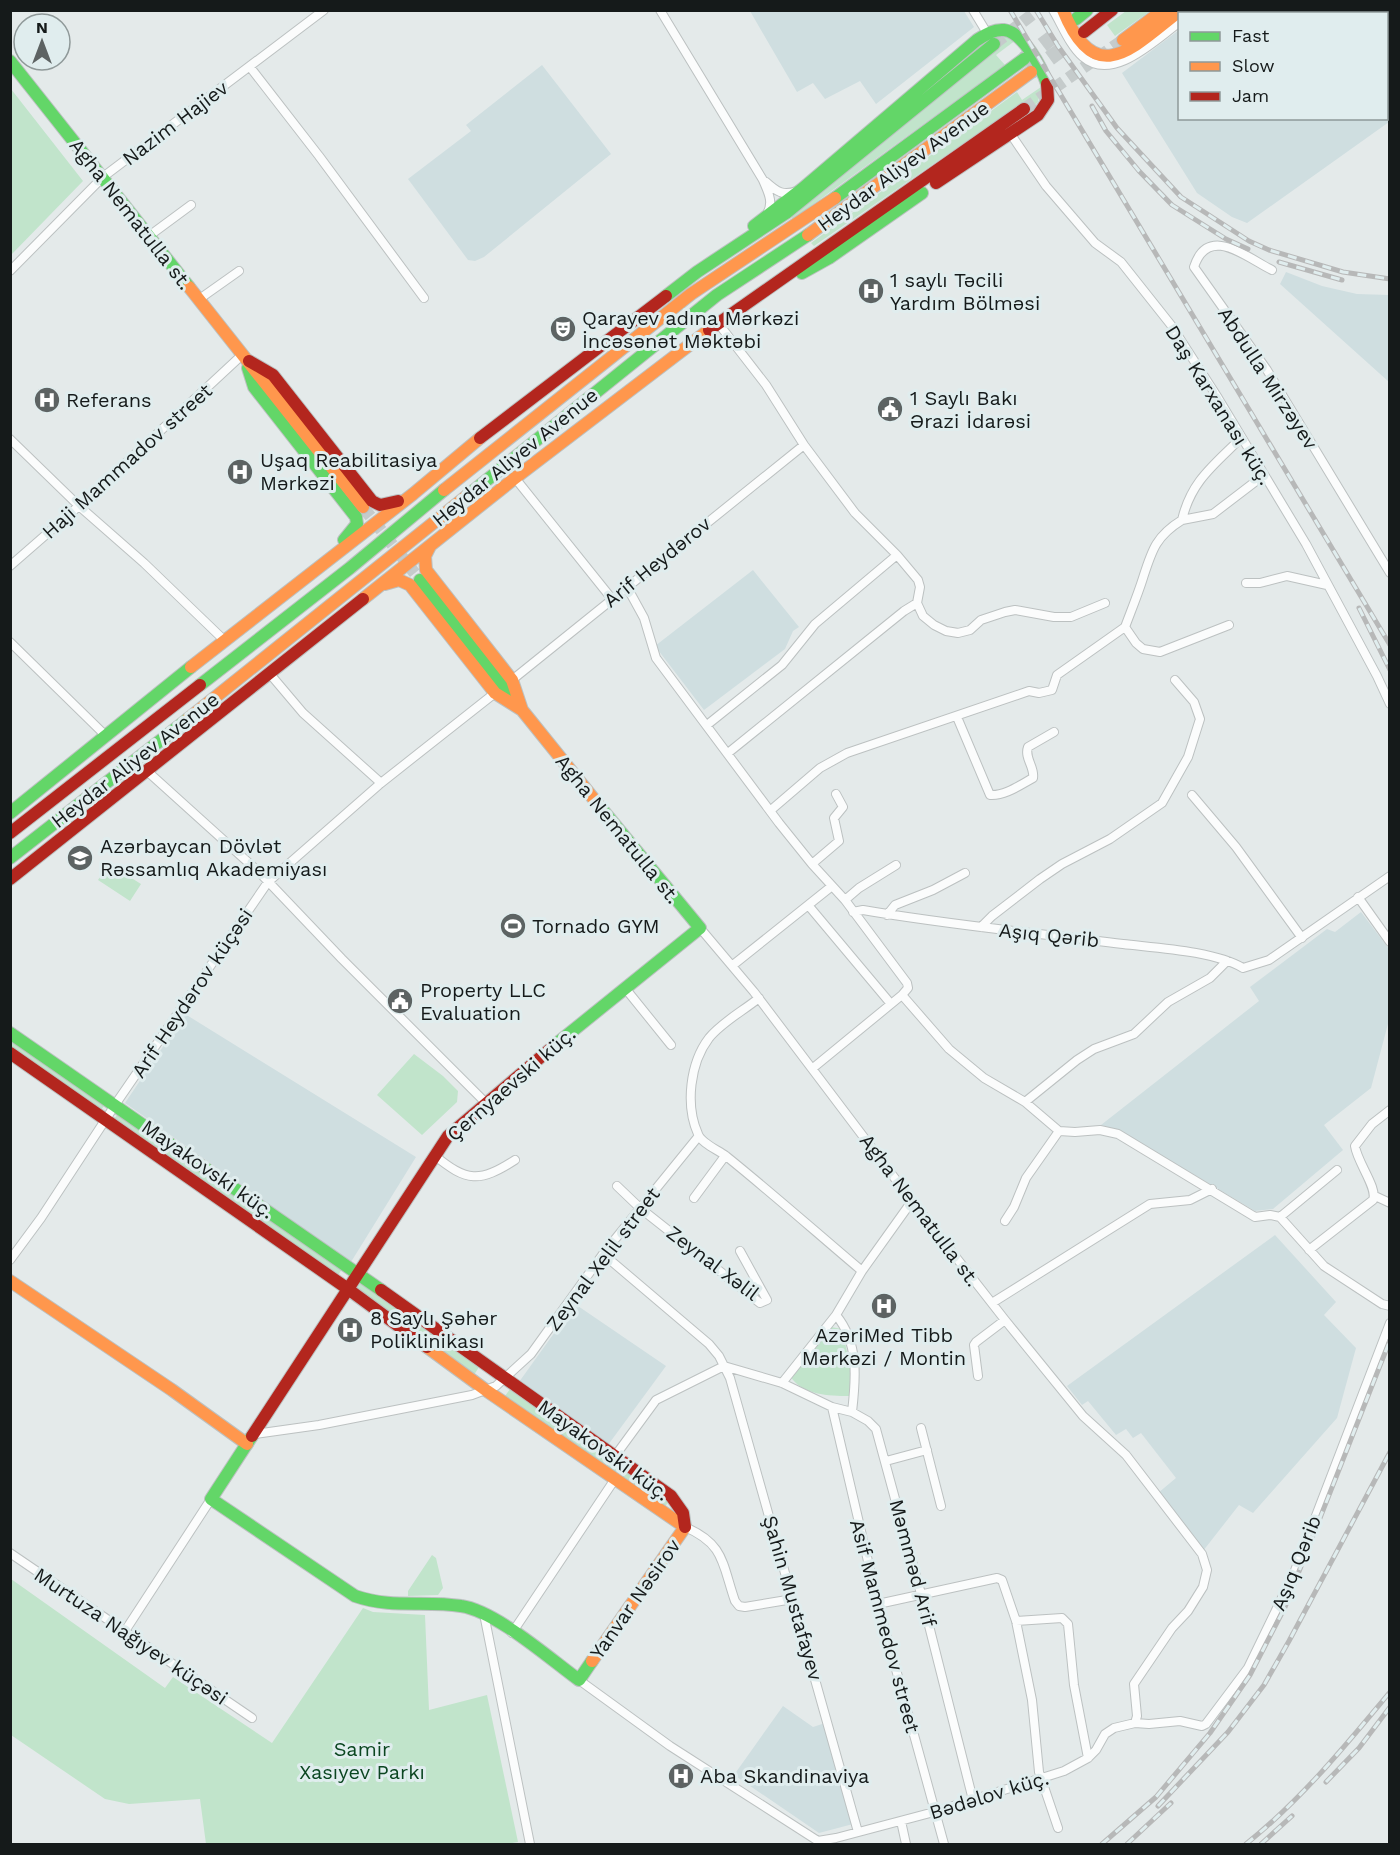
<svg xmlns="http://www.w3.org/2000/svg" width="1400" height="1855" font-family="'Work Sans',sans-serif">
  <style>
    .built { fill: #cfdee0 }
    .green { fill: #c1e4cb }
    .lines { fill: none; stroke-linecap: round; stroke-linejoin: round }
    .secondary-tunnel { stroke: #c5cbcb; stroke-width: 12; stroke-dasharray: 12 6; stroke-linecap: butt }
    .highway-tunnel { stroke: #c5cbcb; stroke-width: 15; stroke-dasharray: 15 8; stroke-linecap: butt }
    .street-casing { stroke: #bcc1c1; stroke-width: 10 }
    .fast-casing { stroke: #bcc1c1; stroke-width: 14 }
    .slow-casing { stroke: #bcc1c1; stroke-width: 14 }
    .jam-casing { stroke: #bcc1c1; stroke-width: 14 }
    .street { stroke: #fbfcfc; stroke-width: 8 }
    .fast { stroke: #63d668; stroke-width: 12 }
    .slow { stroke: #ff974d; stroke-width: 12 }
    .jam { stroke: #b3261e; stroke-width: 12 }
    .rail-casing { stroke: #b7b8b8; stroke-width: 5 }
    .rail { stroke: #e0edee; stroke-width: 3; stroke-dasharray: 9; stroke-linecap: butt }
    .labels { text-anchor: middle; stroke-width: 6; stroke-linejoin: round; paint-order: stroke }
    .street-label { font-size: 20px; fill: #151a1a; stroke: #e0edee }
    .poi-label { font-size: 20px; fill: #151a1a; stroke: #e0edee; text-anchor: start }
    .park-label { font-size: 20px; fill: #0b4621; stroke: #e0edee }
  </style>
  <rect width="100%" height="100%" fill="#e4eaea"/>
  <path class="built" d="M751 11H964L974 27 876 104 860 81 825 99 813 83 797 92 750 11Z
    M1205 11H1389V122L1247 223 1232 217 1197 193 1122 73 1179 30 1180 118H1386V14L1201 13Z
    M542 65 611 154 484 257 475 261 468 260 408 179 471 131 466 125Z
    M1286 272 1322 286 1357 294 1389 295V382L1280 284Z
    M753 570 799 627 793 631 785 649 704 710 655 646Z
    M1361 912 1389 949V1020L1371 1088 1324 1125 1343 1150 1273 1209 1255 1211 1119 1130 1101 1125 1259 1001 1250 987 1327 929 1335 932Z
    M185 1014 416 1157 351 1262 125 1103Z
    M1275 1235 1336 1302 1324 1315 1356 1348 1337 1418 1253 1513 1239 1505 1203 1551 1158 1493 1176 1478 1141 1433 1133 1438 1126 1429 1116 1435 1088 1401 1082 1405 1067 1386Z
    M575 1304 666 1366 608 1445 519 1382Z
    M783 1706 813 1727 825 1723 853 1824 819 1833 734 1775Z"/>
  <path class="green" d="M1126 11H1150L1115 36 1107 25Z
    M1003 34 1016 40 996 55 1005 65 793 219 791 216 998 46 992 37Z
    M1041 87 1038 102 1028 112 1022 103 814 246 811 243 1017 92 1022 100Z
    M11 89 83 181 11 255H10Z
    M109 864 141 884 130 901 98 880Z
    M10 1037 107 1102 101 1110 11 1048Z
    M414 1054 443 1076 458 1091 457 1102 422 1135 377 1095Z
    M120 1111 342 1269 337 1277 114 1119Z
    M359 1280 479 1367 474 1375 353 1287Z
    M831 1327 842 1329 852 1375 849 1396C829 1396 802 1395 790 1376Z
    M510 1389 670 1500 664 1508 505 1396Z
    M432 1555 436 1558 443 1588 438 1595 408 1596V1591Z
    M11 1579 165 1688 173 1677 272 1743 363 1608 373 1612 425 1615 429 1710 487 1695 518 1842 506 1844H206L200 1799 129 1804 105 1799 11 1735Z"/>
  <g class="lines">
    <path class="secondary-tunnel" d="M994 44 1038 10
      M1024 109 1123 40
      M363 507 420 580"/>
    <path class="highway-tunnel" d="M1024 59 1076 19
      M1031 72 1084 33"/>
    <g class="street-casing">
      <path id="street" d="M660 10 763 180C768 192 774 202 767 214
        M973 10 987 33
        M1053 10C1062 25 1070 46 1083 57 1113 83 1156 39 1180 22
        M1190 14 1194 10
        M250 67 319 156 424 298
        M1010 133 1046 186 1095 243 1121 262 1171 325 1218 398 1306 544 1377 676 1390 704
        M766 182C777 192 783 196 797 191
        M149 236 191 205
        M1272 270C1246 257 1208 224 1194 267L1267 370 1390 573
        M10 271 103 177 324 10
        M198 300 239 271
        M718 323 766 385 804 445 855 513 897 555 918 580 920 587 917 603 923 616 934 625 946 631 958 633 970 630 981 620 1005 612 1015 610 1054 617H1071L1105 603
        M10 439 79 506 144 563 225 641
        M515 478 612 599
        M1182 520 1213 514 1264 475
        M10 566 88 498 242 355
        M1246 583H1260L1287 576 1327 585
        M627 587 644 618 656 658 779 823 812 864 845 900 907 983 908 988 902 995 813 1068
        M1125 627C1131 611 1138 594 1143 578 1152 550 1156 536 1182 520 1191 481 1214 465 1241 438
        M10 642 105 735
        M270 674 303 713 381 783
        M512 680 804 445
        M957 717 990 795C1005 796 1020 785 1033 778 1035 767 1024 758 1028 747L1054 732
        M707 725 782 665 815 624 897 555
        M728 753 904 611 917 603
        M147 771 260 873 342 959 486 1103
        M1192 795 1236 847 1302 938
        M771 810 820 768 847 753 1029 691 1039 693 1052 690 1057 675 1125 627 1136 643 1143 649 1160 652 1229 625
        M812 864 839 841 834 818 843 807 836 794
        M1358 897 1390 942
        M845 900 859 888 896 865
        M808 905 891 1004
        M853 912 863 910C949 925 1036 933 1123 944 1157 948 1214 951 1243 968L1269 960 1390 876
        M887 915 895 905 933 890 965 873
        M981 927 992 916 1040 879 1062 864 1110 839 1162 803 1188 757 1200 719 1194 702 1175 680
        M700 928 754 992 912 1201 1005 1320 1083 1416 1126 1455 1202 1554 1207 1570 1203 1587 1188 1611 1172 1628 1134 1684 1137 1716 1135 1723
        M733 965 832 886
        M625 988 671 1045
        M902 995 949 1049 984 1078 1025 1102 1059 1131 1075 1132 1100 1130 1118 1134 1255 1217 1270 1215 1280 1217 1324 1266 1382 1304 1390 1306
        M759 998C743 1011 722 1022 709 1038 690 1063 685 1105 698 1134 701 1143 718 1150 726 1156 772 1193 817 1233 862 1271
        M1025 1102 1077 1060 1094 1049 1134 1034 1168 1002 1210 978 1227 961
        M434 1155C467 1182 479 1183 515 1160
        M617 1186 640 1208 760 1303 767 1300 740 1251
        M1375 1196 1390 1203
        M694 1198 725 1156
        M1280 1217 1337 1170
        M1005 1221 1014 1207 1026 1178 1059 1131
        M1309 1250 1373 1200C1378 1188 1357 1162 1355 1146L1372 1124 1390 1110
        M603 1254 709 1344 719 1356 730 1378 858 1832
        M10 1260 41 1218 119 1099 268 882 381 783 495 693
        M992 1303 1150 1204 1190 1200 1212 1189
        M836 1315C859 1343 856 1378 852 1412
        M724 1366 782 1383 832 1407 852 1412 868 1421 876 1429 921 1594 973 1800
        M978 1376 974 1345 976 1342 1005 1320
        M782 1383 836 1315 862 1271 912 1201
        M832 1407 878 1604 944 1844
        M921 1428 941 1506
        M255 1434 319 1425 472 1395 496 1386 531 1354 603 1254 698 1137
        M615 1456 656 1400 724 1366
        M886 1461 927 1450
        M685 1527C725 1544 722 1564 735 1601L739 1606 745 1607 793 1599
        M10 1553 252 1718
        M878 1604 997 1578 1002 1580 1016 1621 1032 1700 1039 1772 1058 1828
        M484 1614 530 1844
        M1016 1621 1062 1618 1068 1624 1074 1685 1088 1758
        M125 1631 211 1499
        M512 1633 615 1479
        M579 1680 670 1746 818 1841 836 1838 934 1812 1064 1771 1088 1758 1096 1750 1105 1734 1114 1728 1135 1723 1149 1724 1180 1721 1202 1726 1206 1724 1248 1668 1294 1573 1390 1323
        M901 1821 906 1844"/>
    </g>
    <g class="fast-casing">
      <path id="fast" d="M1076 19 1087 10
        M10 61 189 287
        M835 198 1024 59
        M754 226 802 189 977 40C985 35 994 29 1004 30 1023 32 1042 68 1047 84
        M802 273 829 258 922 193
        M666 296 697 272 786 213 994 44
        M248 368 254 387 356 517 357 524 344 540
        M467 496 717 295 808 235
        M420 580 516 702
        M200 685 350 568 444 490
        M10 813 191 667
        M10 858 188 719
        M10 1033 381 1290
        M555 1045 700 928 601 808
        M252 1436 211 1499 355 1596C392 1609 425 1600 461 1606 496 1611 550 1659 579 1680L592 1661"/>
    </g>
    <g class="slow-casing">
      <path id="slow" d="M1063 10C1096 92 1134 46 1181 10
        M1123 40 1163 10
        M808 235 1031 72
        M189 287 363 507
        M444 490 691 294 835 198
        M430 546 425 556 426 570 512 680 522 710 601 808
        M385 584 399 580 410 585 495 693 522 710
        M363 599 515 478 709 330
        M191 667 413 494 480 438
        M188 719 467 496
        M10 1281 172 1390 247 1444
        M427 1347 487 1391 685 1527
        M592 1661 685 1527"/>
    </g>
    <g class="jam-casing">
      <path id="jam" d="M1084 32 1112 10
        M936 183 1038 115 1048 100 1047 84
        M709 330 1024 109
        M249 361 273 375 372 501 380 505 398 501
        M480 438 666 296
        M10 833 200 685
        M10 879 363 599
        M10 1053 348 1289 427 1347
        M381 1290 671 1496 683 1513 685 1527
        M252 1436 448 1136 555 1045"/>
    </g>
    <use href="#street" class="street"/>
    <use href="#fast" class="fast"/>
    <use href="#slow" class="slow"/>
    <use href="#jam" class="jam"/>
    <g class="rail-casing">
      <path id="rail" d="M1010 10 1390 645
        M1036 10 1058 46 1117 128 1181 197 1249 241 1269 250 1343 272 1390 279
        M1092 106 1106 131 1139 171 1172 205 1226 239 1248 249
        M1279 262 1342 280
        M1359 608 1390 670
        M1326 1782 1359 1748 1390 1707
        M1158 1806 1228 1732 1264 1685 1289 1641 1390 1452
        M1102 1844 1156 1797 1210 1733 1250 1675 1285 1607 1390 1340
        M1127 1844 1171 1803
        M1246 1844C1302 1799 1344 1747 1390 1692
        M1261 1844 1292 1816"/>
    </g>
    <use href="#rail" class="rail"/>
  </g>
  <defs>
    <g id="hospital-disc" transform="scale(1.35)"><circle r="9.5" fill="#5d6363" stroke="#e0edee"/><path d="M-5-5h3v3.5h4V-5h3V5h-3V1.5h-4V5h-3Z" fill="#fff"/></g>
    <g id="theatre-disc" transform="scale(1.35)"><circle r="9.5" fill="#5d6363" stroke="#e0edee"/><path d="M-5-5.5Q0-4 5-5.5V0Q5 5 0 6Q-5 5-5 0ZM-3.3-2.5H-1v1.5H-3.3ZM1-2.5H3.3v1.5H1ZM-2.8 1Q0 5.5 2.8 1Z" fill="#fff"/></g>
    <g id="civic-disc" transform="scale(1.35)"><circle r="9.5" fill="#5d6363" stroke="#e0edee"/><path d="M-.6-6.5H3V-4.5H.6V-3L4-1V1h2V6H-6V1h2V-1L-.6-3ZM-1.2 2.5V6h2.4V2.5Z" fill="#fff"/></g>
    <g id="university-disc" transform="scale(1.35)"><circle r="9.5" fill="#5d6363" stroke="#e0edee"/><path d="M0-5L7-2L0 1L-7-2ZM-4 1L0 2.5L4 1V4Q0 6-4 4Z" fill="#fff"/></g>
    <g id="stadium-disc" transform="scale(1.35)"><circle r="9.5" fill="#5d6363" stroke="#e0edee"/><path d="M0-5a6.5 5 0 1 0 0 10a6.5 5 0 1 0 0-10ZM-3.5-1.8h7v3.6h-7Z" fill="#fff"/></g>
  </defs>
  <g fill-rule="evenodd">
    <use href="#hospital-disc" x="871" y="291"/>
    <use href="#theatre-disc" x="563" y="329"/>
    <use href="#hospital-disc" x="47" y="400"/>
    <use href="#civic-disc" x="890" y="409"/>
    <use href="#hospital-disc" x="240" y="472"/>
    <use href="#university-disc" x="80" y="858"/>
    <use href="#stadium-disc" x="513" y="926"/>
    <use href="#civic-disc" x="400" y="1001"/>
    <use href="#hospital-disc" x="884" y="1306"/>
    <use href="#hospital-disc" x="350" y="1330"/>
    <use href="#hospital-disc" x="681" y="1776"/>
  </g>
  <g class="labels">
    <g class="street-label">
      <text transform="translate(175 123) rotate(-37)" y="7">Nazim Hajiev</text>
      <text transform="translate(903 166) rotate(-36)" y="7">Heydar Aliyev Avenue</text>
      <text transform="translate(131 214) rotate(52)" y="7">Agha Nematulla st.</text>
      <text transform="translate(1268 378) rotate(57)" y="7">Abdulla Mirzəyev</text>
      <text transform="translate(1219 405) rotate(58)" y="7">Daş Karxanası küç.</text>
      <text transform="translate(515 457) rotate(-39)" y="7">Heydar Aliyev Avenue</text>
      <text transform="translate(127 461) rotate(-42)" y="7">Haji Mammadov street</text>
      <text transform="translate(657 562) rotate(-39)" y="7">Arif Heydərov</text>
      <text transform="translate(135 760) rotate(-38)" y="7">Heydar Aliyev Avenue</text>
      <text transform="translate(618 829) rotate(51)" y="7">Agha Nematulla st.</text>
      <text transform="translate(1049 935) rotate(6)" y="7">Aşıq Qərib</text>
      <text transform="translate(192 993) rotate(-56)" y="7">Arif Heydərov küçəsi</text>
      <text transform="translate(511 1084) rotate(-41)" y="7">Çernyaevski küç.</text>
      <text transform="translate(208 1169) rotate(35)" y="7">Mayakovski küç.</text>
      <text transform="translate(920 1210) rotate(53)" y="7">Agha Nematulla st.</text>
      <text transform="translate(603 1259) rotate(-53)" y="7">Zeynal Xelil street</text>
      <text transform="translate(713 1263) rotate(37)" y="7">Zeynal Xəlil</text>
      <text transform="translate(604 1450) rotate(36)" y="7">Mayakovski küç.</text>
      <text transform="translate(913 1563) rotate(75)" y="7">Məmməd Arif</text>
      <text transform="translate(1296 1563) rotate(-68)" y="7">Aşıq Qərib</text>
      <text transform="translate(793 1598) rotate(74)" y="7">Şahin Mustafayev</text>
      <text transform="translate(635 1599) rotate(-55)" y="7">Yanvar Nəsirov</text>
      <text transform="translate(885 1626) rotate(75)" y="7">Asif Mammedov street</text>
      <text transform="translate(131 1636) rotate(34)" y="7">Murtuza Nağıyev küçəsi</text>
      <text transform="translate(989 1795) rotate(-17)" y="7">Bədəlov küç.</text>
    </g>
    <g class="poi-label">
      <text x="890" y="287">1 saylı Təcili<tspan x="890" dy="23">Yardım Bölməsi</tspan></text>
      <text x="582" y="325">Qarayev adına Mərkəzi<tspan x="582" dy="23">İncəsənət Məktəbi</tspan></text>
      <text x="910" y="405">1 Saylı Bakı<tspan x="910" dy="23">Ərazi İdarəsi</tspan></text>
      <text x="66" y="407">Referans</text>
      <text x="260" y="467">Uşaq Reabilitasiya<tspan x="260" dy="23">Mərkəzi</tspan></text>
      <text x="100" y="853">Azərbaycan Dövlət<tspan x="100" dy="23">Rəssamlıq Akademiyası</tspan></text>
      <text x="532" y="933">Tornado GYM</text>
      <text x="420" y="997">Property LLC<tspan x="420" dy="23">Evaluation</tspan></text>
      <text x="370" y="1325">8 Saylı Şəhər<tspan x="370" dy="23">Poliklinikası</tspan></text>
      <text x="884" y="1342" text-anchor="middle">AzəriMed Tibb<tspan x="884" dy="23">Mərkəzi / Montin</tspan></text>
      <text x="700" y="1783">Aba Skandinaviya</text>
    </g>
    <g class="park-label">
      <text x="362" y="1756">Samir<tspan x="362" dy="23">Xasıyev Parkı</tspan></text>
    </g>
  </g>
  <rect width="1400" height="1855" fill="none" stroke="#151a1a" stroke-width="24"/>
  <rect x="1178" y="12" width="210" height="108" fill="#e0edee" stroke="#8f9999" stroke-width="1.5"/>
  <rect x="1190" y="32" width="30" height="9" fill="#63d668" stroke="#8f9999" stroke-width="1.5"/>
  <text x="1232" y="42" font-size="18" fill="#151a1a">Fast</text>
  <rect x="1190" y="62" width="30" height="9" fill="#ff974d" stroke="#8f9999" stroke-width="1.5"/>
  <text x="1232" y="72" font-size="18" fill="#151a1a">Slow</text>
  <rect x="1190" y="92" width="30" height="9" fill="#b3261e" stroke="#8f9999" stroke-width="1.5"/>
  <text x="1232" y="102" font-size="18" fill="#151a1a">Jam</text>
  <g transform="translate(42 42)"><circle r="28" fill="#e0edee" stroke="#8f9999" stroke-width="1.5"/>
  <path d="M0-4.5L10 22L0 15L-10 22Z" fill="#5d6363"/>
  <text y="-9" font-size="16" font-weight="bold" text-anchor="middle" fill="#151a1a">N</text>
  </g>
</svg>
